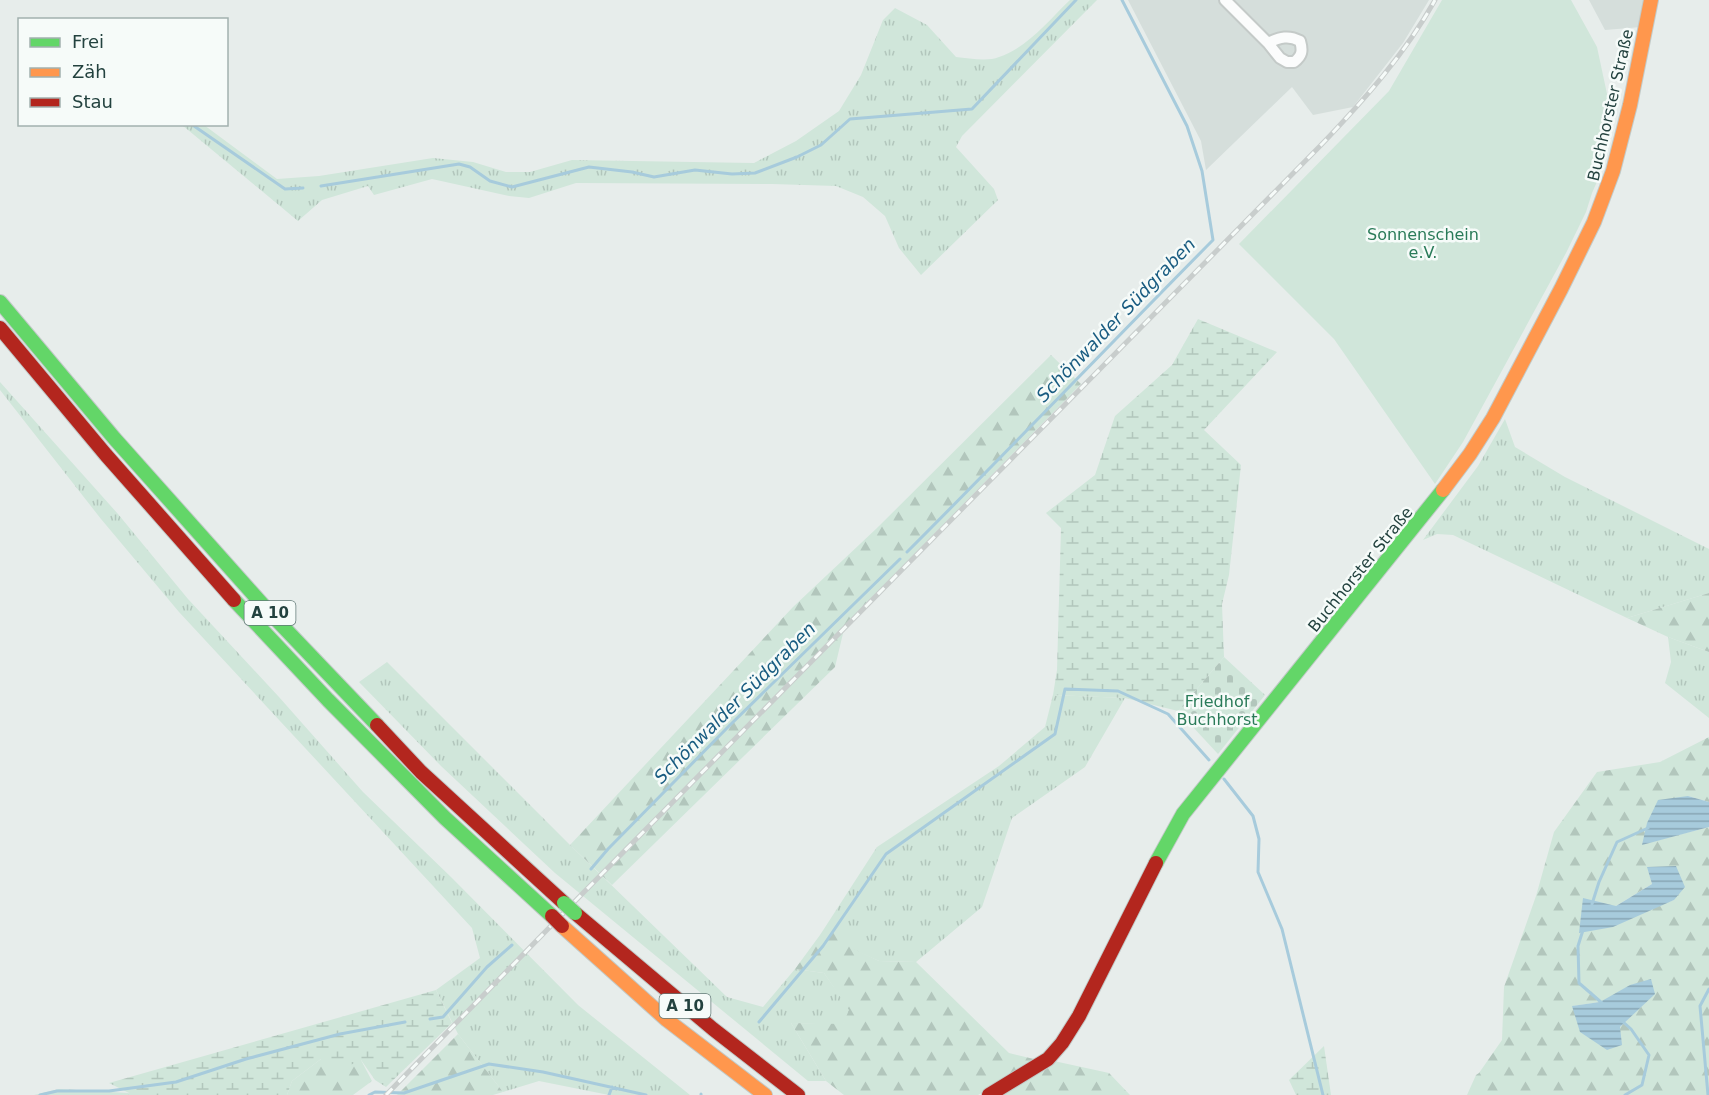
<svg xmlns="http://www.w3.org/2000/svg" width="1709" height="1095" font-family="'DejaVu Sans',sans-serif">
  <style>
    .built { fill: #d5dedb }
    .grass { fill: url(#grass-tufts) }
    .forest { fill: url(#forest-firs); fill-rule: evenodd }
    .wetland { fill: url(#wetland-marsh) }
    .cemetery { fill: url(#cemetery-stones) }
    .garden { fill: #d0e6da }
    .water { fill: url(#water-rules) }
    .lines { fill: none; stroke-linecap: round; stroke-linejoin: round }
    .stream { stroke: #a7cbdc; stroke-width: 3 }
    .street-casing { stroke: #c4cac8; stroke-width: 14 }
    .fast-casing { stroke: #c2cac8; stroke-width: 16 }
    .slow-casing { stroke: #c2cac8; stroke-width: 16 }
    .jam-casing { stroke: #c2cac8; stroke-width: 16 }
    .street { stroke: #fbfcfc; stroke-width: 10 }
    .fast { stroke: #63d668; stroke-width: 14 }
    .slow { stroke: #ff974d; stroke-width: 14 }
    .jam { stroke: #b3261e; stroke-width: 14 }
    .rail-casing { stroke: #c8cdcc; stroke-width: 5 }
    .rail { stroke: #f6fbf9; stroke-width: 3; stroke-dasharray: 9; stroke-linecap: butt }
    .fast-bridge-casing { stroke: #c2ccca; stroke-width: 16; stroke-linecap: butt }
    .jam-bridge-casing { stroke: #c2ccca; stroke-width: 16; stroke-linecap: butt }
    .fast-bridge { stroke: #63d668; stroke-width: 14 }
    .jam-bridge { stroke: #b3261e; stroke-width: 14 }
    .labels { text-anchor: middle; stroke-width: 5; stroke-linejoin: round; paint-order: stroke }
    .shield { fill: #f6fbf9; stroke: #627a77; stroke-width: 1.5 }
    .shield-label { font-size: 15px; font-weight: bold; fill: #23423f }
    .street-label { font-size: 16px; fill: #23423f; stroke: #f6fbf9 }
    .park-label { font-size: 16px; fill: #2a7b59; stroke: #f6fbf9 }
    .water-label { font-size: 18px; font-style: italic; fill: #195c81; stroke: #f6fbf9 }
  </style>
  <defs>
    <pattern id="grass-tufts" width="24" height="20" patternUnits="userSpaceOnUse" patternTransform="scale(1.5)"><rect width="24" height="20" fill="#d0e6da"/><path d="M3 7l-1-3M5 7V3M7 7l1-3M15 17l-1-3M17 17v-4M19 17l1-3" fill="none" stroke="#b2c6bc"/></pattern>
    <pattern id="forest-firs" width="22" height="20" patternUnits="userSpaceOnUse" patternTransform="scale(1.5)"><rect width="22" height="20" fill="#d0e6da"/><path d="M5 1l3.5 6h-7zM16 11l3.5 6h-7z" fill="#b2c6bc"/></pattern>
    <pattern id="wetland-marsh" width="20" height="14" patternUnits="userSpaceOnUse" patternTransform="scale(1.5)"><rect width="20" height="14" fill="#d0e6da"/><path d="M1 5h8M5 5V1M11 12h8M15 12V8" fill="none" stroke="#b2c6bc"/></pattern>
    <pattern id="cemetery-stones" width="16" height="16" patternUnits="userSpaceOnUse" patternTransform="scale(1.5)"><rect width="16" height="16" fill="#d0e6da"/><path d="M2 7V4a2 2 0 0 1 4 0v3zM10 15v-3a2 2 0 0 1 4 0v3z" fill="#b2c6bc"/></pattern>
    <pattern id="water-rules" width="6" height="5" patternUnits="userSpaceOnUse" patternTransform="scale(1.5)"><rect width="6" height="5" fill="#a7cbdc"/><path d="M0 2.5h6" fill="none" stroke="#88a6b4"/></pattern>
  </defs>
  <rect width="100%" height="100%" fill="#e7edeb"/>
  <path class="built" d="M1128 0H1429L1403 43 1353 107 1313 115 1292 87 1206 170 1201 141Z
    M1589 0H1647L1641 27 1605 30Z"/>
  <path class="grass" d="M1070 0H1097L962 136 956 147 994 189 998 200 921 275 899 248 885 216 863 197 836 186 772 184 576 183 529 198 509 196 432 179 374 195 368 186 322 200 298 221 182 125H204L277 179 319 176 433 158 473 162 506 172H530L572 160 754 163 796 141 839 111 861 75 883 20 895 8 927 25 956 57C969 58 987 62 999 57 1027 48 1049 20 1070 0Z
    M0 382 118 514 188 599 279 697 363 792 451 877 578 1005 690 1095H609L539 1081 503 1092 458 1034 436 990 480 958 472 928 179 612 101 519 0 390Z
    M1505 419 1515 447 1565 477 1709 549V593L1627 618 1453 535 1437 534 1423 540 1478 466Z
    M1668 637 1709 652V718L1665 683 1671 662Z
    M387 662 570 845 727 997 763 1007 795 969 824 973 850 1010 843 1025 791 1023 826 1081H808L555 873 441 766 359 682Z
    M1053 695 1125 698 1085 767 1012 818 982 907 916 962 879 961 820 935 877 847 999 766 1045 727Z"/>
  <path class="forest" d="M1051 355 1081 384 845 625 835 667 612 885 570 845 793 607 877 528Z
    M1709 593V652L1668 637 1627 618Z
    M1709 737V802L1688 796 1643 844 1709 827V1095H1467L1476 1075 1479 1073 1502 1040 1504 987 1536 896 1554 832 1597 772 1660 762ZM1648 868 1674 900 1579 933 1616 906 1652 884ZM1654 994 1620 1027 1573 1006Z
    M839 926 854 949 879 961 916 962 1009 1053 1038 1060 978 1095H844L826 1081 791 1023 843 1024 849 1010 824 973 795 969 820 935Z
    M458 1034 503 1092 493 1095H397Z
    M321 1059 361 1060 372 1081 353 1095H287L292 1081Z
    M1054 1061 1109 1073 1130 1095H1000Z
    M59 1089 129 1093 128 1095H34Z"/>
  <path class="wetland" d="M1198 319 1277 352 1204 430 1241 465 1229 575 1222 604 1224 657 1178 711 1125 698 1053 695 1057 670 1061 528 1046 513 1095 475 1115 416 1172 365Z
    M436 990 452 1023 386 1087 375 1080 361 1060 340 1070 321 1059 292 1081 287 1095H128L129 1093 109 1083Z
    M1324 1046 1331 1095H1296L1289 1080Z"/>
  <path class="cemetery" d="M1224 657 1265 695 1218 754 1178 711Z"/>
  <path class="garden" d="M1442 0H1571L1597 47 1613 122 1600 175 1592 193 1586 212 1566 253 1463 442 1435 484 1334 339 1239 244 1389 91Z"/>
  <path class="water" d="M1688 796 1709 802V827L1642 845 1647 823 1658 800Z
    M1676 866 1685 887 1674 900 1613 927 1579 933 1583 898 1616 906 1652 884 1647 867Z
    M1651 979 1655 994 1620 1027 1622 1045 1607 1050 1580 1032 1572 1006 1600 1002 1630 985Z"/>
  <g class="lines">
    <path class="stream" d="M194 126 285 189 303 188
      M321 186 459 164 470 167 490 181 512 187 589 167 632 172 654 177 695 170 732 174 755 173 797 157 821 145 850 119 972 109 1076 0
      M907 552C1010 449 1110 344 1213 240L1202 171 1187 126 1122 0
      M1224 779 1253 816 1259 839 1258 872 1282 929 1323 1095
      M591 869 608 849 729 726 900 559
      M1592 904 1599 882 1617 842 1648 828
      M1583 930 1578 946 1579 983 1602 1003
      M430 1019 443 1017 487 967 512 945
      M1622 1021 1631 1029 1649 1055 1642 1085 1625 1095
      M759 1022 823 946 886 854 1055 734 1065 689 1118 691 1168 714 1209 760
      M40 1095 57 1091H109L176 1082 246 1059 340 1034 405 1022
      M369 1095 375 1092 404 1093 489 1064 543 1072 646 1095
      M609 1095 612 1087
      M701 1095V1094
      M1708 1095 1700 1006 1709 989"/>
    <g class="street-casing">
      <path id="street" d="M1225 0 1268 43 1280 58 1287 62H1294C1302 56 1303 51 1300 41 1289 35 1280 37 1268 43"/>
    </g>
    <g class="fast-casing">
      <path id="fast" d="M0 302 114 438 271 614 377 725
        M234 600 328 700 445 818 552 916
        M1156 863 1183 814 1443 490"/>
    </g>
    <g class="slow-casing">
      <path id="slow" d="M1443 490 1470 454 1493 418 1561 289 1594 222 1613 171 1630 105 1651 0
        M562 926 667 1020 765 1095"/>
    </g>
    <g class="jam-casing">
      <path id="jam" d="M0 328 106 455 234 600
        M377 725 421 772 564 903
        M575 913 713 1029 798 1095
        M989 1095 1048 1059 1062 1043 1079 1016 1156 863"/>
    </g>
    <use href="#street" class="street"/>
    <use href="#fast" class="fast"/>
    <use href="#slow" class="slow"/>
    <use href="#jam" class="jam"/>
    <g class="rail-casing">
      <path id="rail" d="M386 1095 584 892 1322 144C1364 100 1405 54 1435 0"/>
    </g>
    <use href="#rail" class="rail"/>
    <g class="fast-bridge-casing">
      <path id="fast-bridge" d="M564 903 575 913"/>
    </g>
    <g class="jam-bridge-casing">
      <path id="jam-bridge" d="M552 916 562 926"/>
    </g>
    <use href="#fast-bridge" class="fast-bridge"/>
    <use href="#jam-bridge" class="jam-bridge"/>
  </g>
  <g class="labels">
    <g class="shield">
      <rect x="244.5" y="601" width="51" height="24" rx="4.5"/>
      <rect x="659.5" y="994" width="51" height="24" rx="4.5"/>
    </g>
    <g class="shield-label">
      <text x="270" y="618">A 10</text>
      <text x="685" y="1011">A 10</text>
    </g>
    <g class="street-label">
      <text transform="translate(1610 105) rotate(-77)" y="6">Buchhorster Straße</text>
      <text transform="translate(1360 569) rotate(-51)" y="6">Buchhorster Straße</text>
    </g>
    <g class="park-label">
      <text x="1423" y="240">Sonnenschein<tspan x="1423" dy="18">e.V.</tspan></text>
      <text x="1217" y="707">Friedhof<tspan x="1217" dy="18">Buchhorst</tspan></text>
    </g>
    <g class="water-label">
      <text transform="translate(1116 320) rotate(-46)" y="6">Schönwalder Südgraben</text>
      <text transform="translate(735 703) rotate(-45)" y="6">Schönwalder Südgraben</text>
    </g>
  </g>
  <rect x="18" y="18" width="210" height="108" fill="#f6fbf9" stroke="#a2b1af" stroke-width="1.5"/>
  <rect x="30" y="38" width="30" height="9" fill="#63d668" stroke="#a2b1af" stroke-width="1.5"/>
  <text x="72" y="48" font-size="18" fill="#23423f">Frei</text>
  <rect x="30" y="68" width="30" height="9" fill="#ff974d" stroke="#a2b1af" stroke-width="1.5"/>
  <text x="72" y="78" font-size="18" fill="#23423f">Zäh</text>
  <rect x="30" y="98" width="30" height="9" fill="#b3261e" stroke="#a2b1af" stroke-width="1.5"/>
  <text x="72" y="108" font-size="18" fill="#23423f">Stau</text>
</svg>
